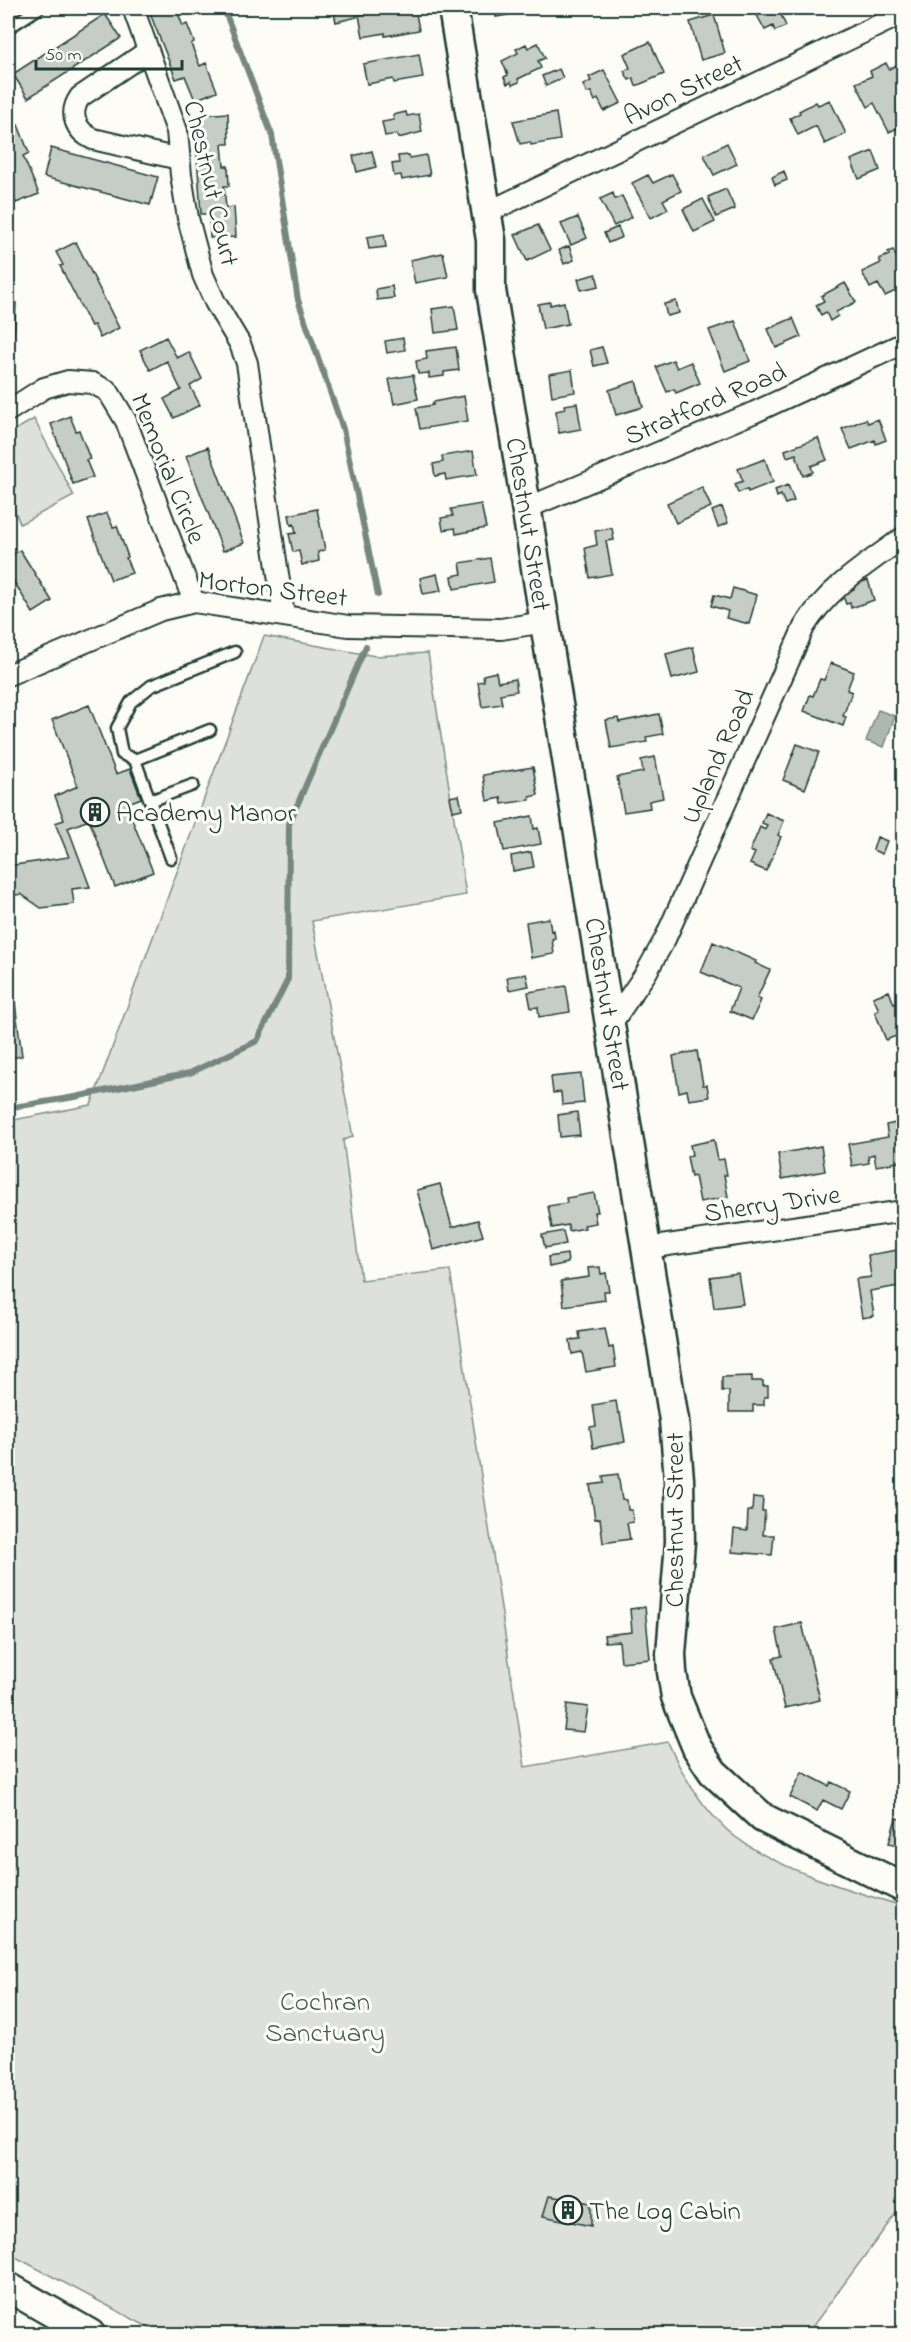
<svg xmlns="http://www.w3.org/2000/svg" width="911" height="2342" font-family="'Indie Flower',sans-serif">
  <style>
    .green { fill: #dde0db; stroke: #7e8e88; stroke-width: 1.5 }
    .water { fill: #aeb8b1; stroke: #75877f; stroke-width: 1.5 }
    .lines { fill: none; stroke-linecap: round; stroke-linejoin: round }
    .stream { stroke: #75877f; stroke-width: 6 }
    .building { fill: #c6cdc7; stroke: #1f3d34; stroke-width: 1.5 }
    .lane-casing { stroke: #1f3d34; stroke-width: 15 }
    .street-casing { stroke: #1f3d34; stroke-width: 24 }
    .secondary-casing { stroke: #1f3d34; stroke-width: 33 }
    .lane { stroke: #fdfcf7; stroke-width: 10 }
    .street { stroke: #fdfcf7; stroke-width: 20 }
    .secondary { stroke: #fdfcf7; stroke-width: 28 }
    .labels { text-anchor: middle; stroke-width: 6; stroke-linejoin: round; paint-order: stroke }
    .street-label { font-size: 27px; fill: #1f3d34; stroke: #fdfcf7 }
    .poi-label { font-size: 27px; fill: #1f3d34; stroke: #fdfcf7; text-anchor: start }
    .park-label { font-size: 27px; fill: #455e55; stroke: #fdfcf7 }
  </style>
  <rect width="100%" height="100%" fill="#fdfcf7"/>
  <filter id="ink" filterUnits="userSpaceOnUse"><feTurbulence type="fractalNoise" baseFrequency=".0167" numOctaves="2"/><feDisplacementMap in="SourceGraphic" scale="12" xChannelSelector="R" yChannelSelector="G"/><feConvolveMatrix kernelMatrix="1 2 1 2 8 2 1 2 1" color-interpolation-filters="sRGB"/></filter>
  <g filter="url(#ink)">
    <path class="green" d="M34 419 74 496 20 524 8 492V434Z
      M264 636 375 656 428 653 466 895 312 921 353 1137 343 1140 361 1280 450 1270 525 1767 668 1742C682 1775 699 1804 726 1829 766 1866 851 1891 903 1906V2204L807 2334H161L8 2253V1121L91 1105Z"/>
    <path class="water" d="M878 710 895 716 884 747 866 741Z"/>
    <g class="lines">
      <path class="stream" d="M222 8 226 14 272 135 298 300 343 429 378 595
        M8 1108 75 1097 190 1073 257 1041 288 979 289 824 366 646"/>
    </g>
    <path class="building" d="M157 8H176L183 26 187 24 194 42 191 44 200 66 206 63 217 91 195 100 185 76 176 79 149 11Z
      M333 8H355L357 17 336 22Z
      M400 8H415L419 30 385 36V33L363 37 359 15Z
      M495 8H528L529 11 496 17Z
      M753 8H778L786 26 775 31 773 26 765 30Z
      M105 14 121 38 28 98 13 74Z
      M714 15 725 53 701 60 690 22Z
      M650 42 664 74 636 86 633 78 629 80 624 71 630 68 624 54Z
      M538 43 545 58 538 61 541 68 518 79 519 82 512 85 511 82 507 84 504 77 508 75 502 61 518 53 516 49 526 44 528 48Z
      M419 54 423 78 394 83 393 79 367 84 363 64Z
      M886 63 889 69 899 64 904 72V125L889 132 874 103 868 107 856 83 872 76 870 71Z
      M559 69 563 78 546 86 542 76Z
      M604 70 621 103 604 111 598 99 595 101 591 92 587 93 583 85 591 81 589 77Z
      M830 100 846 134 825 144 816 126 798 135 790 118 800 113 799 111 816 102 818 105Z
      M406 112 407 116 419 114 422 132 398 138 397 134 385 136 382 122 394 120 393 115Z
      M228 113 229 144H222L224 166H228L229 186H224L226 208 234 207 236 237 210 238 209 214H201L196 141 203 140 202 115Z
      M556 113 560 140 531 145 530 142 520 144 513 121Z
      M8 118 11 127 18 125 29 153 23 156 39 194 16 203 8 183Z
      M727 143 737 164 714 175 704 155Z
      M51 148 158 177 150 205 44 177Z
      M372 151 376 167 357 172 353 156Z
      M873 151 880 170 859 179 851 160Z
      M409 155 410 158 426 155 430 175 402 180 401 175 394 176 392 164 399 163 398 156Z
      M784 171 787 180 775 185 772 177Z
      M672 174 681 191 663 200 668 209 651 218 632 183 648 175 653 183Z
      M726 189 735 209 716 217 708 197Z
      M613 193 615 199 622 196 632 217 614 226 600 199Z
      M703 199 715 222 694 232 683 209Z
      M578 217 587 238 571 245 561 224Z
      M538 225 550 250 527 261 515 235Z
      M618 227 622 237 608 243 604 233Z
      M384 234 386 247 369 249 367 237Z
      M76 242 119 328 100 338 94 325 91 326 60 266 63 265 56 252Z
      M569 246 574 260 564 264 559 250Z
      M893 250 904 272V287L885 296 878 284 870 288 862 272 881 263 879 259 889 255 888 252Z
      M443 253 448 277 415 283 410 260Z
      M596 274 599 286 581 290 578 279Z
      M845 283 856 302 836 312 838 316 830 321 826 312 821 315 816 305 824 301 821 296Z
      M392 286 394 298 377 300 376 289Z
      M8 288H13V303H16L14 337H12L11 352H8Z
      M676 301 679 313 667 316 664 304Z
      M550 302V305L564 302 568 324 543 329 538 304Z
      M454 306 458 330 435 333 432 309Z
      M793 318 801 337 776 348 768 329Z
      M735 321 750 361 725 371 709 330Z
      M166 337 177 358 189 352 202 379 190 386 200 405 174 418 164 399 181 390 167 361 150 370 140 350Z
      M403 338 405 350 387 353 385 341Z
      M456 347 459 370 444 372V376L429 378V373L418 374 416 361 427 359 426 351Z
      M602 347 607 363 594 366 590 350Z
      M673 360 677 368 691 362 700 383 676 393 674 389 667 392 656 367Z
      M572 370 575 392 552 396 549 374Z
      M413 375 418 399 394 404 389 379Z
      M636 381 643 407 616 415 609 390Z
      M464 396 468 421 420 429 416 408 433 405V402Z
      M577 403 581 429 559 433 556 411 565 409 564 405Z
      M70 416 76 431 79 430 90 459 86 460 93 477 73 484 51 424Z
      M866 419 868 423 878 419 886 440 876 444 875 440 851 449 842 429Z
      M818 438 827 460 811 466 813 472 803 476 796 454 787 457 785 450Z
      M208 447 244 543 223 551 186 456Z
      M473 451 477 475 446 480 445 474 435 476 433 464 443 462 442 456Z
      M765 459 773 482 748 492 747 489 738 493 735 484 743 481 738 469Z
      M788 485 794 501 785 504 781 495 777 497 775 490Z
      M702 487 711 507 676 523 667 503Z
      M481 504 486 528 456 534 455 528 443 530 441 518 453 516 451 509Z
      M722 507 728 523 718 527 712 511Z
      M317 509 325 550 318 552 319 561 302 565 299 551 293 552 289 534 296 533 294 524 291 525 289 515Z
      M107 513 113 527 117 526 128 557 126 558 132 573 111 580 88 520Z
      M612 528 614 540 606 541 612 574 590 578 585 548 597 545 595 531Z
      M20 550 52 601 33 613 8 572V558Z
      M490 558 494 582 454 589 452 576 462 574 460 563Z
      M437 574 441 591 423 594 420 578Z
      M868 580 874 600 851 608 850 603 846 604 842 593 854 589 853 585Z
      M733 588 757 595 749 624 726 618 728 611 711 606 714 595 730 599Z
      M693 647 699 672 672 679 666 654Z
      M831 663 854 672 847 690 852 692 843 716 846 717 843 726 804 711 810 695 813 696 820 679 824 680Z
      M496 672 498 682 515 679 517 691 500 694 502 704 482 707 478 682 484 681 483 675Z
      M89 705 116 774 130 769 141 798 126 804 153 872 115 887 89 820 68 828 90 887 72 889 74 904 41 908 21 894 11 896 13 907 8 908V866L69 857 55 823 64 820 55 796 78 786 52 720Z
      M659 714 663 734 646 737 647 742 611 748 606 720 618 718 619 722Z
      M797 744 819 752 805 789 783 780Z
      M655 757 663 798 649 801 650 808 624 812 617 777 643 772 641 760Z
      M533 767 538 795 529 797 530 800 502 804 501 798 487 801 483 775Z
      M459 795 462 809 453 811 450 797Z
      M766 813 784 821 778 835 781 837 766 871 750 864 755 853 750 851 760 827 765 830 767 825 762 823Z
      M532 816 534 829 538 828 541 844 504 851 498 823Z
      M877 837 887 841 882 854 873 850Z
      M531 852 534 867 513 871 511 856Z
      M549 918 551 931 554 930 555 938 552 939 554 954 531 958 526 922Z
      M713 942 756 961 755 963 770 970 757 998 761 1000 752 1020 730 1011 739 988 701 972Z
      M8 950 22 1056 11 1058 13 1066 8 1067Z
      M526 974 529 986 509 990 507 977Z
      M566 986 570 1012 539 1017 538 1007 531 1008 528 992Z
      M889 991 894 1004 897 1003 904 1018V1033L886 1040 875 1012 879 1010 873 997Z
      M697 1051 703 1085H707L709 1097 689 1100 687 1090 679 1092 673 1056Z
      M581 1074 584 1103 562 1105 561 1092 553 1093 551 1077Z
      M577 1112 580 1135 560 1137 558 1115Z
      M901 1122 904 1134V1161L876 1166 874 1154 868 1156 869 1163 852 1166 848 1144 888 1137 886 1125Z
      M714 1140 718 1160 724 1159 727 1175H724L728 1197 700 1202 695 1176 691 1177 687 1156 692 1155 690 1145Z
      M821 1146 825 1171 782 1179 778 1154Z
      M440 1184 452 1227 478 1220 483 1236 433 1250 417 1190Z
      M594 1193 598 1212H594L596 1223 584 1225 585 1228 569 1231 568 1225 552 1228 548 1206 567 1203 566 1198Z
      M563 1231 566 1244 545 1248 542 1235Z
      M904 1249V1285L870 1291 874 1316 862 1318 856 1279 871 1277 868 1255Z
      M567 1254 568 1263 549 1267 548 1257Z
      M600 1267 601 1274 606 1273 609 1291H604L605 1300 564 1306 561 1281 589 1277 588 1268Z
      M738 1273 743 1304 714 1308 710 1277Z
      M605 1328 609 1348 613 1347 616 1367 586 1372 582 1352 572 1354 570 1340 580 1339 579 1332Z
      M752 1376V1381H763V1386H768V1397H764V1405H753V1412H729V1391H722V1377Z
      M616 1401 618 1413H620L625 1442 593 1448 590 1427 596 1426 593 1405Z
      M618 1474 622 1500H627L628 1510H632L633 1522 627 1523 630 1539 603 1543 600 1518 595 1519 590 1485 604 1483 603 1476Z
      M753 1497 763 1498 762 1511H765L763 1535H774L772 1555 732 1552 734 1529 747 1531 748 1511H752Z
      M645 1607 650 1659 621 1662 619 1641 605 1642 604 1635 632 1632 630 1609Z
      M802 1623 820 1700 785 1708 773 1658 782 1656 776 1629Z
      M567 1704 588 1707 584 1732 564 1730Z
      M802 1772 829 1786 831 1782 850 1791 841 1809 823 1800 817 1811 790 1797Z
      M896 1818 904 1820V1847L889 1843Z
      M549 2196 591 2203V2226L543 2216Z"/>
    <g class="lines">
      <g class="lane-casing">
        <path id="lane" d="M8 28 39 8
          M210 730 135 760 122 754 117 728 131 702 151 686 235 652
          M135 760 171 858
          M150 801 193 785"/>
      </g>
      <g class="street-casing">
        <path id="street" d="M133 8 177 131 181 175 188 218 203 275 215 302 240 344 247 363 284 615
          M148 51 80 97C68 114 76 131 93 139L179 159
          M486 213 904 13
          M8 411 44 388 68 381 92 383 108 391 126 421 194 602
          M527 508 755 412 904 343
          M8 675 161 610 194 602 348 626 501 629 545 622
          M611 1024 646 973 665 939 804 627C828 588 867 564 904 537
          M647 1248 904 1211"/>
      </g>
      <g class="secondary-casing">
        <path id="secondary" d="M453 8 491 240V290L674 1420 679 1479 680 1542 671 1654 672 1672 676 1697 697 1748 713 1772 763 1818 904 1888
          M8 2287 90 2334"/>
      </g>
      <use href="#lane" class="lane"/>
      <use href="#street" class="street"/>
      <use href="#secondary" class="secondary"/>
    </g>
  </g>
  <defs>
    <g id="building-ring" transform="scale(1.5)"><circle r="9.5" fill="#fdfcf7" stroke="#1f3d34" stroke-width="1.5"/><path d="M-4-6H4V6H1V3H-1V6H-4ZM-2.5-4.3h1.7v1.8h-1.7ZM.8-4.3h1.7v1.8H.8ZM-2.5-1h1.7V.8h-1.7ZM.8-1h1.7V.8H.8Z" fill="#1f3d34"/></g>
  </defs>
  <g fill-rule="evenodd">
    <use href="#building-ring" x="95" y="812"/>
    <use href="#building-ring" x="568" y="2210"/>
  </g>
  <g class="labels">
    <g class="street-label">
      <text transform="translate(683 89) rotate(-26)" y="9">Avon Street</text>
      <text transform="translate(212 183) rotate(77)" y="9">Chestnut Court</text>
      <text transform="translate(705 403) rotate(-23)" y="9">Stratford Road</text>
      <text transform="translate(169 468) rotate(68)" y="9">Memorial Circle</text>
      <text transform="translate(529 524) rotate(81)" y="9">Chestnut Street</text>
      <text transform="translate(273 588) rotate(7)" y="9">Morton Street</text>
      <text transform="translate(717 756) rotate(-66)" y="9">Upland Road</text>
      <text transform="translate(608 1004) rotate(81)" y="9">Chestnut Street</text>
      <text transform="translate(772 1203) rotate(-8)" y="9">Sherry Drive</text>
      <text transform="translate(674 1520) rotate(-90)" y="9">Chestnut Street</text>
    </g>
    <g class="poi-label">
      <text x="116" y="821">Academy Manor</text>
      <text x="589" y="2219">The Log Cabin</text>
    </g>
    <g class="park-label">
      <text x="325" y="2010">Cochran<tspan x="325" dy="31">Sanctuary</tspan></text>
    </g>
  </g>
  <rect width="911" height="2342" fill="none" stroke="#fdfcf7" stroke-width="30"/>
  <rect x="15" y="15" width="881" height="2312" fill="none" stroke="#1f3d34" stroke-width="2" filter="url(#ink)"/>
  <path d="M36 60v9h146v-9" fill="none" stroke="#1f3d34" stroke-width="3"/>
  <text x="45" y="60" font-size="18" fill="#1f3d34" stroke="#fdfcf7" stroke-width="4.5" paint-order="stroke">50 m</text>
</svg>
